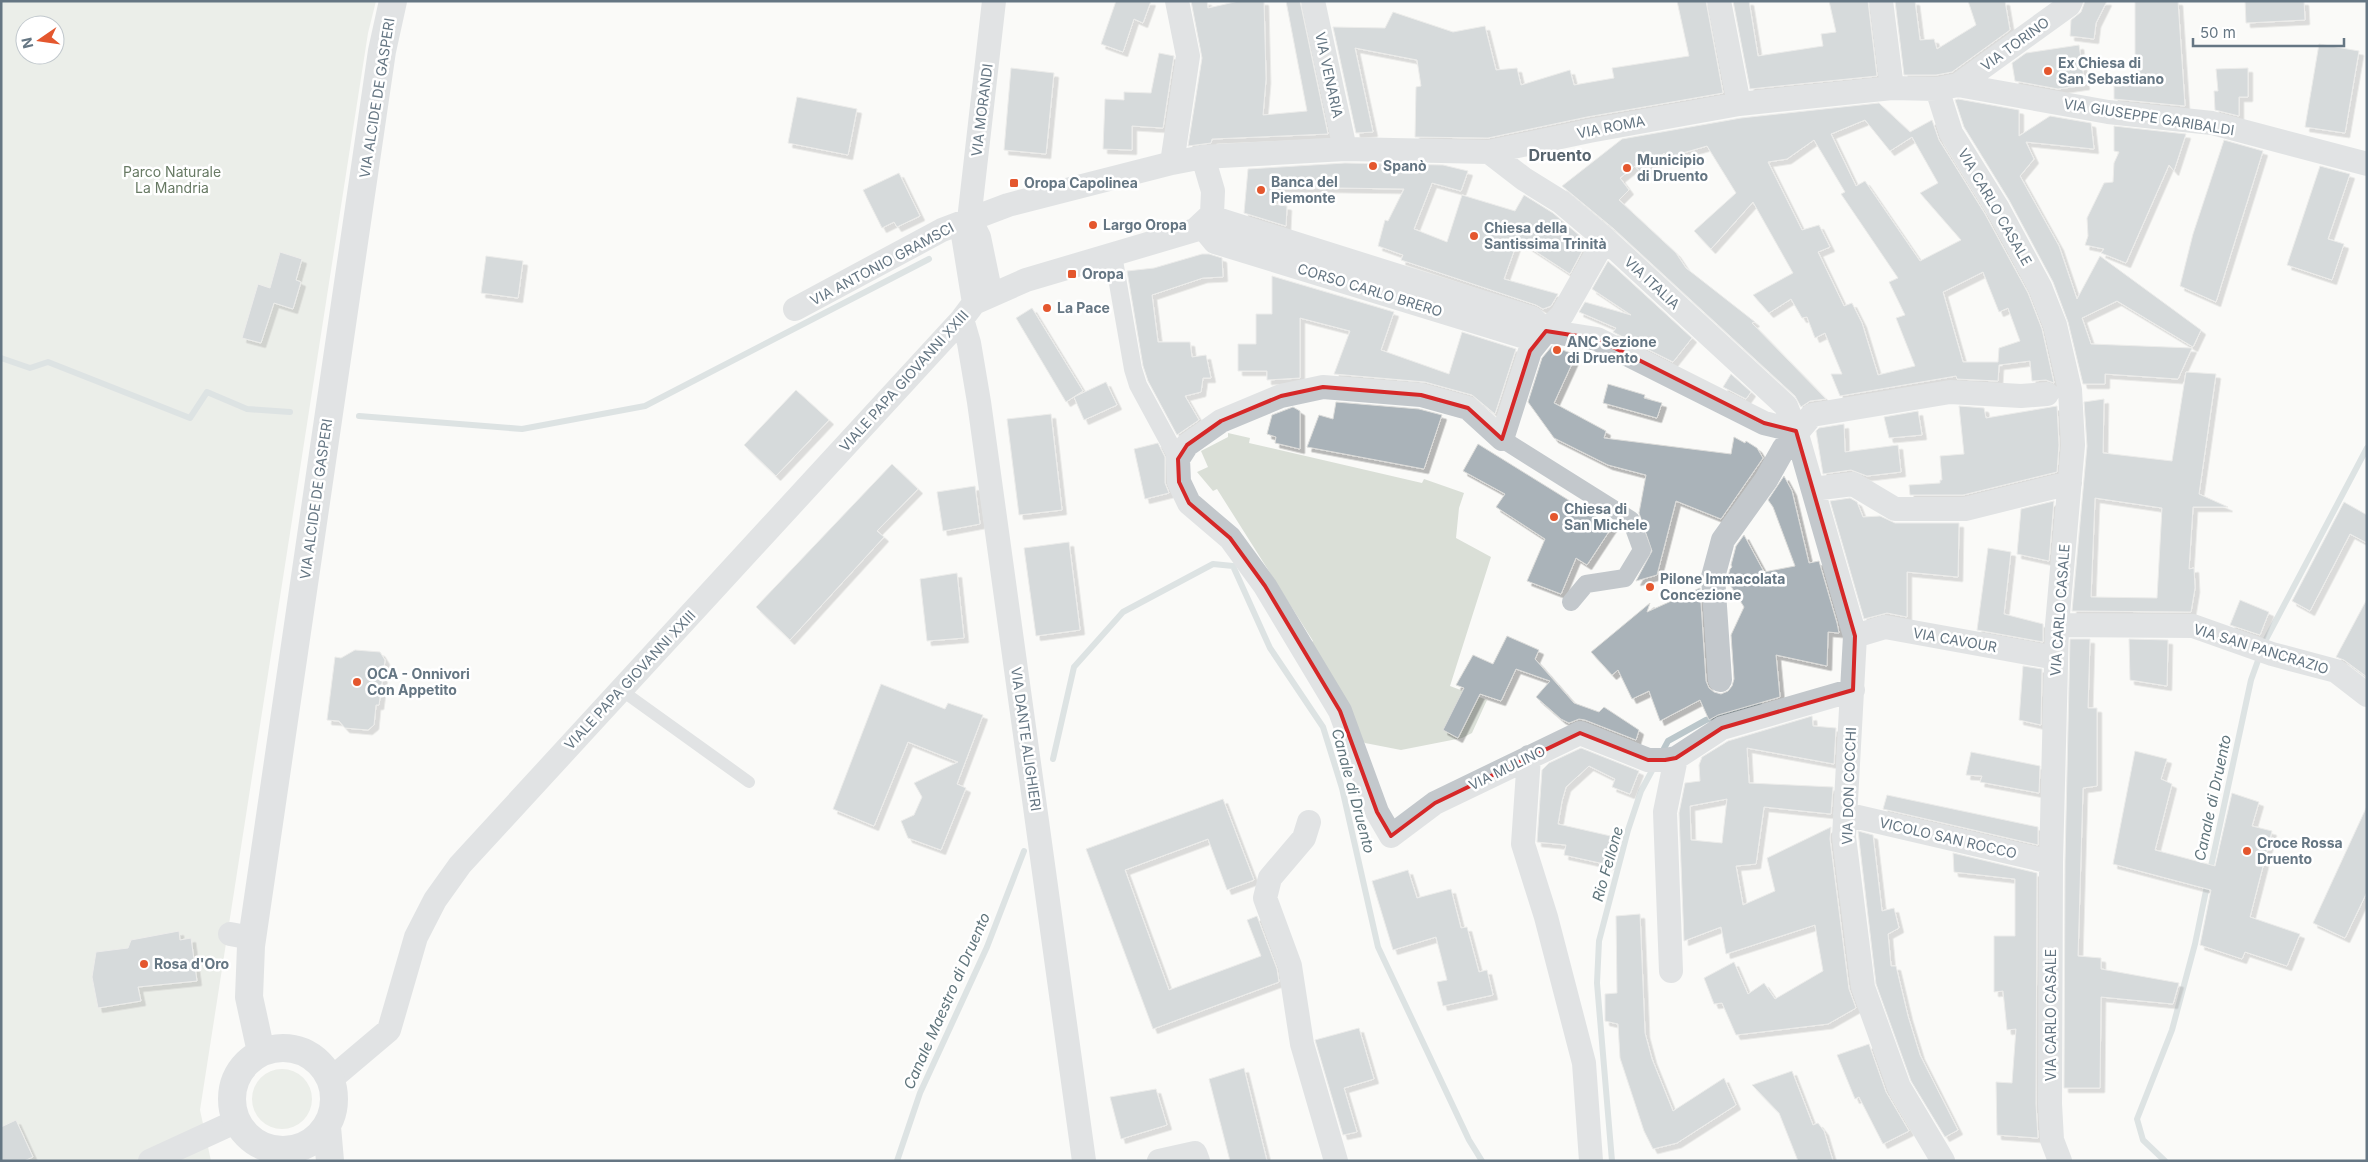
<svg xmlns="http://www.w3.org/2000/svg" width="2368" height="1162" font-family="Inter,sans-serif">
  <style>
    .green { fill: #dadfd7; fill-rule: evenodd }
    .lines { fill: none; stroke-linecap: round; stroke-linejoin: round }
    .stream { stroke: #bbc7cb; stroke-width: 6 }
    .building { fill: #aab3b9; stroke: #dcdcda; fill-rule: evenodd; filter: url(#shadow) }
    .service { stroke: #c3c8cc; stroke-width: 12 }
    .pedestrian { stroke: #c3c8cc; stroke-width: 18 }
    .minor { stroke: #c3c8cc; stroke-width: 24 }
    .tertiary { stroke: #c3c8cc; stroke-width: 28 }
    .marked { fill: none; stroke: #d62828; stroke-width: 4; stroke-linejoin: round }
    .poi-dot { fill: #e4572e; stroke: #fff; stroke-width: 2 }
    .labels { text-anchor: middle; stroke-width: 5; stroke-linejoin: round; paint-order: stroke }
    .street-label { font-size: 14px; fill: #657683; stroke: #fff }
    .poi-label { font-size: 14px; font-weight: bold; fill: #657683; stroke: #fff; text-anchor: start }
    .park-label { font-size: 14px; fill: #687a64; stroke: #fff }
    .water-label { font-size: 15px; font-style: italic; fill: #60757c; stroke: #fff }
    .quarter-label { font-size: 16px; font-weight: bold; fill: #57646e; stroke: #fff }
  </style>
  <defs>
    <filter id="shadow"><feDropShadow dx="4.5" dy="4.5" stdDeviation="0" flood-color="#0004"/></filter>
  </defs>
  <rect width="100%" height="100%" fill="#fafaf8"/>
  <path class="green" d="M1 1H376L368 33 200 1110 211 1161H1ZM25 25H55V55H25Z
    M1228 433 1250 438 1249 443 1422 483 1424 479 1464 493 1459 508 1456 538 1491 557 1450 686 1487 700 1472 733 1462 738 1401 750 1365 743 1355 735 1310 644 1313 641 1217 489 1213 491 1197 472 1208 467 1201 451 1228 437Z
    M252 1099a30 30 0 1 1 60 0a30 30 0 1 1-60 0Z"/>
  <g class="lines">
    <path class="stream" d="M1 358 30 368 48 362 190 418 207 392 247 409 290 412
      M359 416 522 429 645 406 929 259
      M2263 645 2367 448
      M1660 756 1668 741 1706 720 1759 705
      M1053 759 1074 667 1123 612 1213 564 1233 566 1270 648 1323 727 1342 788 1378 947 1469 1140 1482 1161
      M2210 871 2251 680 2260 655
      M897 1161 920 1093 987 947 1024 851
      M1612 1161 1597 983 1599 941 1628 830 1641 791 1655 765
      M2165 1161 2143 1140 2137 1119 2172 1030 2195 944 2208 881"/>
  </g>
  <path class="building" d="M1116 1H1151L1143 23 1134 19 1123 52 1101 44Z
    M1191 1H1207L1208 8 1239 1H1264L1266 79 1263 115 1307 111 1286 1H1300L1328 134 1212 139 1211 143 1188 146 1202 58Z
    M1677 1H1706L1723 93 1587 117 1488 138 1415 137 1416 87 1421 86 1417 60 1355 48 1373 132 1356 133 1333 27 1385 28 1393 12 1453 32 1485 26 1496 70 1517 68 1521 85 1570 70 1574 85 1614 78 1612 68 1689 56Z
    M1733 1H1749L1758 56 1823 46 1821 34 1836 32 1829 1H1868L1877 76 1750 89Z
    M1895 1H1915L1920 40 1934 39 1937 49 1976 25 1968 1H2005L2010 30 1952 72 1936 75H1904Z
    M2085 1H2107L2096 23 2094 39 2070 36 2071 20 2081 12Z
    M2135 1H2178L2185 106 2114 99V80L2139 81 2135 56Z
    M2245 1H2304L2305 20 2246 23Z
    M2319 44 2359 51 2345 133 2305 127Z
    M2079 45 2085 85 2058 89 2015 81 2012 63 2026 53Z
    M1159 53 1174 56 1163 128 1132 126V150L1103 149 1105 99 1124 100V92L1151 93Z
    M1011 68 1054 73 1046 154 1004 150Z
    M2248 68V97H2239V116L2215 110 2214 91H2218L2216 69Z
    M797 97 857 109 848 155 788 143Z
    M1958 99 2019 110V136L2050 116 2091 123 2094 149 2026 142 2034 159 2020 176 2059 246 2077 299 2100 256 2201 330 2193 347 2117 301 2082 318 2091 344 2192 348 2178 379 2105 374V384H2083L2068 322 2053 282 2009 200 1964 127 1955 100Z
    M1879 103 1910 132 1932 120 1939 140 1985 214 2028 293 2042 329 2054 383 2046 380 2032 381 2030 361 1999 365 1998 381 1957 379 1956 376 1840 396 1831 374H1842L1825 333 1815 338 1807 317 1802 318 1791 299 1769 313 1753 295 1793 273 1753 202 1711 249 1694 231 1736 193 1707 146 1683 153 1673 162 1664 153 1643 175 1635 166 1620 178 1629 190 1619 200 1676 253 1686 268 1755 322 1752 323 1826 399 1810 401 1801 407 1795 396 1614 229 1562 186 1622 139 1741 118ZM1865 120 1890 151 1912 137 1938 183 1920 193 1961 240 1920 261 1865 181 1856 186 1831 134ZM1814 140 1845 192 1841 194 1898 278 1889 282 1905 315 1896 318 1915 366 1878 375 1862 323 1852 303 1844 306 1818 252 1830 247 1819 225 1802 230 1768 162 1787 159ZM1983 272 1999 312 2008 308 2020 341 1999 348 1998 362H1963L1943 292Z
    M2114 126 2186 134 2174 171 2169 165 2126 263 2101 253 2104 249 2085 245 2088 236 2087 218 2104 183 2113 182 2114 163 2119 152 2114 151Z
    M2224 140 2263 151 2216 302 2180 286 2193 234Z
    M1345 163 1443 165 1468 171 1461 191 1432 183 1414 229 1447 242 1462 195 1515 211 1524 195 1553 213 1587 242 1570 274 1518 240 1504 279 1558 294 1551 306 1543 309 1536 305 1401 260 1403 255 1378 246 1385 220 1388 221 1404 189 1274 187 1273 204 1287 206 1286 226 1244 213 1248 169Z
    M2320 166 2350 174 2328 239 2344 244 2332 280 2287 265Z
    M899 173 920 216 897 227 894 222 882 228 863 190Z
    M280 252 302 259 296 280 301 282 293 309 274 303 261 343 242 338 258 284 270 288Z
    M1202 254H1209L1222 258 1223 277 1203 278 1152 295 1158 342H1190L1192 357 1206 355 1211 378H1203L1201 392 1185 396 1199 420 1177 435 1148 381 1143 366 1127 271 1154 268Z
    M486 256 523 261 518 298 481 293Z
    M1608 261 1692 338 1673 362 1613 332 1616 328 1579 312 1585 302 1631 315 1592 289Z
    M1272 276 1394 312 1381 350 1449 374 1462 332 1516 349 1495 414 1472 395 1425 382 1334 374 1350 331 1300 318V378L1267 380V371H1238V344H1256V314H1272Z
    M1032 308 1083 391 1066 402 1016 318Z
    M1552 346 1576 355 1554 403 1606 431 1604 438 1731 454 1734 437 1745 443 1746 441 1757 448 1763 458 1721 519 1676 501 1657 575 1636 581 1652 551 1639 513 1646 475 1608 465 1554 438 1528 402 1542 358Z
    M2186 372 2216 374 2199 494 2228 507H2193L2189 569 2194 568 2195 588 2191 612 2072 611 2087 446 2084 402 2104 399 2103 453 2172 461ZM2095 498 2162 508 2157 598 2091 597Z
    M1731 374 1751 392 1746 399 1723 387Z
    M1106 382 1117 405 1084 420 1074 397Z
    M1608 384 1645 395 1644 398 1662 403 1657 418 1603 403Z
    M796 390 829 420 776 476 744 445Z
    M1336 402 1419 409 1442 415 1424 469 1307 447 1319 415 1333 419Z
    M1959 406 1984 408 1986 418 2057 406 2059 445 2057 472 1963 495H1910L1909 485 1940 483V480H1942L1940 456 1964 454Z
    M1293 407 1300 411V449L1275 443 1276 437 1267 434 1272 415Z
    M1918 411 1922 435 1889 438 1884 417Z
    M1051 414 1062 510 1019 515 1007 419Z
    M1844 424 1845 452 1898 445 1901 472 1867 476 1851 470 1823 474 1816 431 1819 428Z
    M1158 443 1165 457V483L1169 493 1145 499 1134 449Z
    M1478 444 1612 527 1587 565 1576 558 1561 594 1527 581 1545 539 1496 507 1505 494 1463 471Z
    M892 464 918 489 877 531 884 537 790 640 756 607Z
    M1784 476 1792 491 1809 563 1819 561 1837 623 1839 633 1828 632 1827 666 1776 655 1780 697 1718 715 1709 720 1700 700 1660 721 1649 691 1632 699 1618 670 1612 675 1591 652 1650 603 1647 612 1700 588 1706 681 1709 688 1714 692 1721 694 1728 691 1732 686 1734 679 1731 635 1744 607 1727 580 1730 569 1732 567 1731 565 1736 546 1744 535 1764 572 1795 566 1773 507 1768 500Z
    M975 486 980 524 943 531 937 492Z
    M1850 498 1857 502 1863 517 1880 516 1895 523H1959L1958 577 1907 572V617L1887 613 1864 619 1830 501Z
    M2054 501 2049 561 2017 554 2021 509Z
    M2344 502 2367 515V543L2350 534 2310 611 2292 601Z
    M1069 542 1080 630 1036 636 1024 548Z
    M1988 548 2011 552 2004 614 2043 624V642L1977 630Z
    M957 573 964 638 927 641 920 579Z
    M2367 599V677L2344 660 2336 657Z
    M2240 600 2269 612 2260 635 2230 625Z
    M1507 636 1539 650 1535 659 1574 703 1599 712 1604 707 1639 730 1636 740 1585 720 1579 719 1569 723 1561 719 1536 697 1550 681 1516 669 1501 701 1480 694 1458 738 1443 730 1464 688 1456 685 1473 655 1493 664Z
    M2070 639H2090L2088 708H2097V786L2083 788 2078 956 2101 958V969L2179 983 2173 1004 2101 997 2100 1088H2064L2065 862Z
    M2129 639 2168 640 2167 686 2130 680Z
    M355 650 380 652 385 660 379 705H376L374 725 368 730 345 728 339 721 327 720 335 657 341 658Z
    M2023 666 2042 669 2041 725 2019 720Z
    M881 684 945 709 948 703 983 715 957 784 966 788 941 850 908 838 901 821 914 815 922 797 914 783 958 762 908 742 874 826 833 809Z
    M1812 716 1813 726 1836 728 1834 764 1747 748 1749 783 1833 787 1831 814 1764 807 1756 864 1736 866 1743 905 1775 891 1767 858 1831 827 1830 839 1849 989 1856 1008 1828 1024 1736 1035 1722 1003 1714 1004 1704 978 1734 962 1748 994 1764 983 1775 999 1823 971 1815 925 1726 954 1721 927 1684 941 1679 813 1685 783 1700 781 1699 765 1702 757 1728 741ZM1727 799 1722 843 1691 840 1690 806Z
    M1581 748 1639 771 1630 794 1612 787 1615 779 1589 766 1566 787 1562 801 1558 824 1615 837 1609 865 1564 855 1566 845 1537 842 1542 770 1549 763Z
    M2135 751 2167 759 2161 779 2172 784 2155 850 2215 866 2232 793 2259 802 2252 826 2272 831 2250 917 2300 934 2287 966 2245 952 2242 959 2200 945 2211 890 2113 864Z
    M1971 752 2040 766 2039 793 1980 782 1982 776 1966 775Z
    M1887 795 2038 827V845L1883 809Z
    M1223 799 1254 880 1227 890 1208 839 1125 870 1169 990 1261 956 1247 920 1257 916 1277 969 1279 982 1153 1029 1086 849Z
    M2367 806V892L2345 938 2313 923Z
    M1858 831 1873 835 1882 911 1894 908 1899 928 1888 934 1891 966H1896L1908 1016 1920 1055 1958 1130 1945 1137 1911 1081 1876 984Z
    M1953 853 2037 873 2036 1104 2038 1138 1997 1135 1996 1082 2012 1083 2016 1029 2007 1030 2003 991 1994 992V936H2015V879L1954 872Z
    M1408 870 1417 898 1451 889 1461 928 1467 927 1479 972 1487 970 1493 995 1443 1006 1437 982 1447 980 1436 937 1393 950 1372 881Z
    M1640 914 1645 1033 1652 1059 1673 1111 1724 1078 1736 1105 1677 1143 1653 1149 1644 1131 1620 1058 1618 1024 1605 1021V994L1617 993 1616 916Z
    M179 931 180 940 191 938 197 981 138 987 141 1001 98 1008 92 977 96 952 128 948 131 940Z
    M1359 1028 1374 1079 1344 1088 1357 1132 1343 1135 1315 1040Z
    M1869 1044 1886 1092 1909 1131 1883 1144 1859 1097 1855 1099 1837 1055Z
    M1244 1068 1267 1161H1230L1209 1079Z
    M1792 1071 1813 1125 1818 1123 1824 1131 1833 1161H1798L1779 1113 1752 1085Z
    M1156 1089 1167 1125 1121 1139 1110 1097Z
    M16 1120 33 1157 24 1161H1V1127Z"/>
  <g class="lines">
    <path class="service" d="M621 690 749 782"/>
    <path class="pedestrian" d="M1113 255 1133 369 1138 385 1178 459
      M1502 439 1631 520 1642 550 1625 578 1586 584 1571 602"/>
    <path class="minor" d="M1313 1 1345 149
      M1719 1 1739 104
      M1881 1 1892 88
      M1958 85 2069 5 2071 1
      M1937 89 1951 133 1997 207 2040 287 2055 325 2070 390 2073 445 2057 625 2051 862 2050 1104 2052 1140 2060 1161
      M1489 152 1524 179 1561 202 1605 239 1786 406 1796 431 1855 636 1844 837 1863 987 1899 1087 1943 1161
      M1172 163 1188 56 1177 1
      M1212 214 1217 219 1532 318 1546 331
      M973 225 979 237 991 295
      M1201 225 1215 242 1525 337 1546 331 1597 339 1764 423 1796 431
      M1605 239 1562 315 1546 331 1530 351 1502 439 1468 408 1421 395 1323 387 1281 396 1221 421 1187 445 1178 459 1179 482 1189 503 1230 538 1265 586 1340 711 1377 812 1391 836 1435 803 1580 733 1648 760H1665L1676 758 1722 728 1853 690
      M974 303 1026 280 1195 230 1212 214 1213 191 1203 157
      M974 303 963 235 969 220 994 1
      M795 309 942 230 1008 205 1172 163 1203 157 1345 149 1489 152 1589 131 1739 104 1892 88 1937 89 1958 85 2108 112 2212 123 2367 164
      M962 319 969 343 979 402 1084 1161
      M1813 489 1853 484 1895 509H1965L2070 483
      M2057 625 2193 626 2272 654 2336 671 2367 695
      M1855 636 1885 627 2056 658
      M1720 680 1713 577 1723 540 1766 480 1784 448 1812 415 1950 392 2021 396 2047 394
      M1529 757 1523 844 1546 917 1584 1063 1591 1161
      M1845 814 2051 862
      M1309 822 1304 838 1270 878 1265 898 1290 966 1302 1044 1336 1161
      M230 934 252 938
      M1671 971 1665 812 1676 758
      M331 1079 389 1030 416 937 435 900 460 865 962 319 974 303
      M150 1161 237 1121
      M1159 1161 1195 1153 1198 1161"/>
    <path class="tertiary" d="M232 1099a51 51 0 1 1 102 0a51 51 0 1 1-102 0Z
      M261 1052 249 997 251 946 382 51 393 1
      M327 1127 330 1161"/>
  </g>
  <path d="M0 0H2368V1162H0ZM1546 331 1597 339 1764 423 1796 431 1855 636 1853 690 1722 728 1676 758 1665 760H1648L1580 733 1435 803 1391 836 1377 812 1340 711 1265 586 1230 538 1189 503 1179 482 1178 459 1187 445 1221 421 1281 396 1323 387 1421 395 1468 408 1502 439 1530 351Z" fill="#fafaf8" fill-opacity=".55" fill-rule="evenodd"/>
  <path class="marked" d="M1546 331 1597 339 1764 423 1796 431 1855 636 1853 690 1722 728 1676 758 1665 760H1648L1580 733 1435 803 1391 836 1377 812 1340 711 1265 586 1230 538 1189 503 1179 482 1178 459 1187 445 1221 421 1281 396 1323 387 1421 395 1468 408 1502 439 1530 351Z"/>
  <g class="poi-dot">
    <circle cx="2048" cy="71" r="5"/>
    <circle cx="1373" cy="166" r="5"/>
    <circle cx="1627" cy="168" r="5"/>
    <rect x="1009" y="178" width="10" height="10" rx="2.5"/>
    <circle cx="1261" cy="190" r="5"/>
    <circle cx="1093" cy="225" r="5"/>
    <circle cx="1474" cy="236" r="5"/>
    <rect x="1067" y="269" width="10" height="10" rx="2.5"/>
    <circle cx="1047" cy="308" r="5"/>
    <circle cx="1557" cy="350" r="5"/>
    <circle cx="1554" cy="517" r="5"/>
    <circle cx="1650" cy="587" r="5"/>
    <circle cx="357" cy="682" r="5"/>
    <circle cx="2247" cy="851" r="5"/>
    <circle cx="144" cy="964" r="5"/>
  </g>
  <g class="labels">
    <g class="street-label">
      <text transform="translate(2015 44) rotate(-36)" y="5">VIA TORINO</text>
      <text transform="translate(1329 75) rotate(78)" y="5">VIA VENARIA</text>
      <text transform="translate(377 98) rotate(-81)" y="5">VIA ALCIDE DE GASPERI</text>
      <text transform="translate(982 110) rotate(-83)" y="5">VIA MORANDI</text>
      <text transform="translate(2149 117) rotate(9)" y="5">VIA GIUSEPPE GARIBALDI</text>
      <text transform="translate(1611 127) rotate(-11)" y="5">VIA ROMA</text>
      <text transform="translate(1995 207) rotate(60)" y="5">VIA CARLO CASALE</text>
      <text transform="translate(882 264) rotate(-28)" y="5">VIA ANTONIO GRAMSCI</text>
      <text transform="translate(1652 283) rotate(43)" y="5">VIA ITALIA</text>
      <text transform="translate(1370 290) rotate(17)" y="5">CORSO CARLO BRERO</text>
      <text transform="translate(904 381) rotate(-48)" y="5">VIALE PAPA GIOVANNI XXIII</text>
      <text transform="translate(316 499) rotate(-82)" y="5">VIA ALCIDE DE GASPERI</text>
      <text transform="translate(2060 610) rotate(-86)" y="5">VIA CARLO CASALE</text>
      <text transform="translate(1955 640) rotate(10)" y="5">VIA CAVOUR</text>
      <text transform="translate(2261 649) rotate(17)" y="5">VIA SAN PANCRAZIO</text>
      <text transform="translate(630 680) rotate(-47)" y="5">VIALE PAPA GIOVANNI XXIII</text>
      <text transform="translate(1026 739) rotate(82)" y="5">VIA DANTE ALIGHIERI</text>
      <text transform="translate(1507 768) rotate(-26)" y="5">VIA MULINO</text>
      <text transform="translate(1849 786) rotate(-88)" y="5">VIA DON COCCHI</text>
      <text transform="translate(1948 838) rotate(13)" y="5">VICOLO SAN ROCCO</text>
      <text transform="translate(2051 1015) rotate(-90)" y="5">VIA CARLO CASALE</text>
    </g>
    <g class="poi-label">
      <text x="2058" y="68">Ex Chiesa di<tspan x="2058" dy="16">San Sebastiano</tspan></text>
      <text x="1637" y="165">Municipio<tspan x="1637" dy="16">di Druento</tspan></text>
      <text x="1383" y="171">Spanò</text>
      <text x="1271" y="187">Banca del<tspan x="1271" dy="16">Piemonte</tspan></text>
      <text x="1024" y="188">Oropa Capolinea</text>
      <text x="1103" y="230">Largo Oropa</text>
      <text x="1484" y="233">Chiesa della<tspan x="1484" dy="16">Santissima Trinità</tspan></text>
      <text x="1082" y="279">Oropa</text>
      <text x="1057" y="313">La Pace</text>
      <text x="1567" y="347">ANC Sezione<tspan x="1567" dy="16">di Druento</tspan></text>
      <text x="1564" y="514">Chiesa di<tspan x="1564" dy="16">San Michele</tspan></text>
      <text x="1660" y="584">Pilone Immacolata<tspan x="1660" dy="16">Concezione</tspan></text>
      <text x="367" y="679">OCA - Onnivori<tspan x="367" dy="16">Con Appetito</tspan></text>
      <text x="2257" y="848">Croce Rossa<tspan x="2257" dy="16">Druento</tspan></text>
      <text x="154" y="969">Rosa d'Oro</text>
    </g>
    <g class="park-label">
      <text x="172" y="177">Parco Naturale<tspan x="172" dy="16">La Mandria</tspan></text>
    </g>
    <g class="water-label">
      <text transform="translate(1353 791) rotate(75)" y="5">Canale di Druento</text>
      <text transform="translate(2213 798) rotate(-78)" y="5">Canale di Druento</text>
      <text transform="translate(1608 864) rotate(-74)" y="5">Rio Fellone</text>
      <text transform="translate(947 1001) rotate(-66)" y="5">Canale Maestro di Druento</text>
    </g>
    <g class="quarter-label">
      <text x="1560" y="161">Druento</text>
    </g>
  </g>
  <rect width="2368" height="1162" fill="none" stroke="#657683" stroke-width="5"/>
  <g transform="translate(40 40) rotate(257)"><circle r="24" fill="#ffffff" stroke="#c1c8cd"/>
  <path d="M0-4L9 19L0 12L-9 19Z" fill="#e4572e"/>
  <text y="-8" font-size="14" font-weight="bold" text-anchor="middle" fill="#657683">N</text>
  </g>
  <path d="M2193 38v8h151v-8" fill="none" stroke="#657683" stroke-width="2.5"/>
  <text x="2200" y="38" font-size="15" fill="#657683" stroke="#ffffff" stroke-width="4" paint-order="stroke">50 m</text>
</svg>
